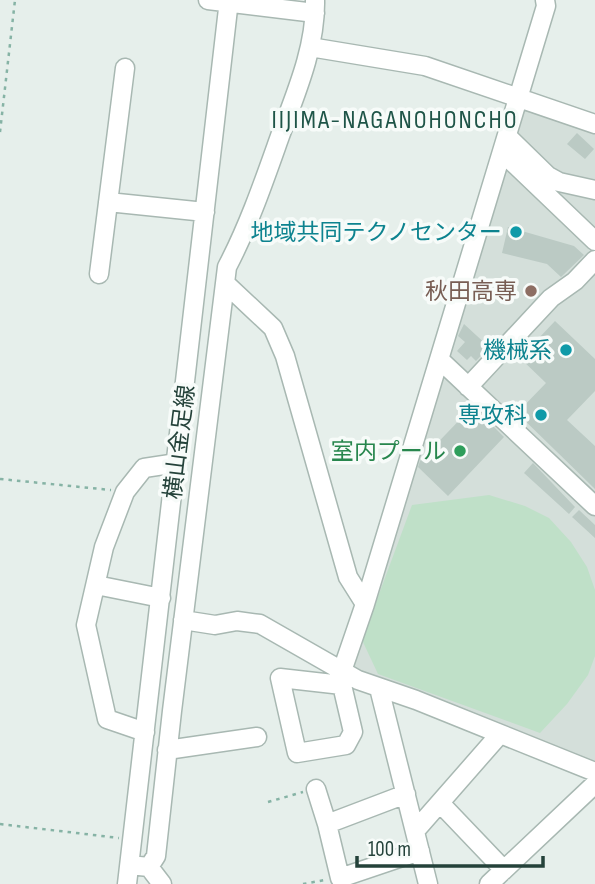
<svg xmlns="http://www.w3.org/2000/svg" width="595" height="884" font-family="'Sofia Sans Condensed','Noto Sans JP',sans-serif">
  <style>
    .built { fill: #d4dfda }
    .green { fill: #bfe0c8 }
    .building { fill: #bbcac4 }
    .lines { fill: none; stroke-linecap: round; stroke-linejoin: round }
    .minor-casing { stroke: #a8b8b2; stroke-width: 21 }
    .path { stroke: #86b3a5; stroke-width: 2.5; stroke-dasharray: 3.5 5; stroke-linecap: butt }
    .minor { stroke: #fff; stroke-width: 18 }
    .culture-dot { fill: #0f9aa8; stroke: #f7fbf9; stroke-width: 2.5 }
    .education-dot { fill: #8d6e63; stroke: #f7fbf9; stroke-width: 2.5 }
    .leisure-dot { fill: #2e9e5b; stroke: #f7fbf9; stroke-width: 2.5 }
    .labels { text-anchor: middle; stroke-width: 7; stroke-linejoin: round; paint-order: stroke }
    .culture-label { font-size: 23px; fill: #0d838f; stroke: #f7fbf9; text-anchor: end }
    .education-label { font-size: 23px; fill: #785e54; stroke: #f7fbf9; text-anchor: end }
    .street-label { font-size: 23px; fill: #24423a; stroke: #f7fbf9 }
    .leisure-label { font-size: 23px; fill: #27864d; stroke: #f7fbf9; text-anchor: end }
    .quarter-label { font-size: 26px; letter-spacing: 2px; fill: #1f5548; stroke: #f7fbf9 }
  </style>
  <rect width="100%" height="100%" fill="#e6efeb"/>
  <path class="built" d="M522 102 595 132V768L507 727 349 669Z"/>
  <path class="green" d="M489 495 525 506 549 518 571 542 587 567 595 590V656L588 675 567 704 540 733 378 674 362 640 412 505Z"/>
  <path class="building" d="M577 133 594 149 585 159 567 144Z
    M508 227 574 246 584 255 561 277 547 264 502 253Z
    M555 321 595 359V391L567 420 595 446V489L517 413 546 383 520 358Z
    M464 324 489 347 476 361 471 356 467 360 457 351 465 342 458 336Z
    M473 406 504 437 448 496 418 467 420 461Z
    M533 463 575 507 569 514 524 473Z
    M579 510 595 525V538L572 517Z"/>
  <g class="lines">
    <g class="minor-casing">
      <path id="minor" d="M208 0 315 13
        M310 47 425 66 595 124
        M508 137 548 176 559 182 595 190
        M503 153 595 241
        M108 202 205 212
        M99 274 125 68
        M225 283 273 328 285 356 348 577 365 604
        M440 360 595 506
        M468 387 551 298 575 281 595 260
        M96 585 161 598
        M183 620 215 625 237 621 260 624 358 680 416 700 595 772
        M342 671 365 604 546 6 545 0
        M342 685 353 732 346 745 297 753 280 678 342 685 349 675
        M379 688 428 884
        M145 732 107 719 86 625 104 547 125 492 144 468 177 463
        M167 750 257 737
        M316 789 327 824
        M406 794 327 824 340 878 420 851
        M440 803 504 870
        M415 831 500 734
        M139 866 149 867 162 884
        M149 867 156 856 172 711 227 267C249 225 264 181 280 136 296 93 316 47 315 0
        M127 884 229 0
        M489 884 595 784"/>
    </g>
    <path class="path" d="M0 132 15 0
      M0 479 111 490
      M268 802 303 792
      M0 824 119 838
      M303 884 325 880"/>
    <use href="#minor" class="minor"/>
  </g>
  <g class="culture-dot">
    <circle cx="516" cy="232" r="7"/>
    <circle cx="566" cy="350" r="7"/>
    <circle cx="541" cy="415" r="7"/>
  </g>
  <circle class="education-dot" cx="531" cy="291" r="7"/>
  <circle class="leisure-dot" cx="460" cy="451" r="7"/>
  <g class="labels">
    <g class="culture-label">
      <text x="502" y="240">地域共同テクノセンター</text>
      <text x="552" y="358">機械系</text>
      <text x="527" y="423">専攻科</text>
    </g>
    <g class="education-label">
      <text x="517" y="299">秋田高専</text>
    </g>
    <g class="street-label">
      <text transform="translate(179 442) rotate(-83)" y="8">横山金足線</text>
    </g>
    <g class="leisure-label">
      <text x="446" y="459">室内プール</text>
    </g>
    <g class="quarter-label">
      <text x="395" y="128">IIJIMA-NAGANOHONCHO</text>
    </g>
  </g>
  <path d="M357 856v10h186v-10" fill="none" stroke="#24423a" stroke-width="3.5"/>
  <text x="368" y="856" font-size="21" fill="#24423a" stroke="#f7fbf9" stroke-width="5" paint-order="stroke">100 m</text>
</svg>
